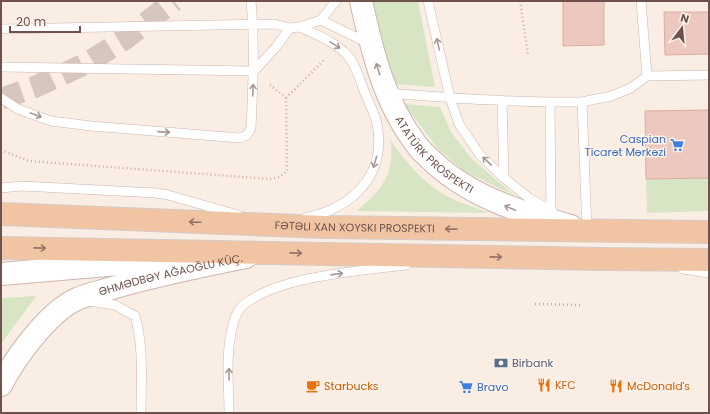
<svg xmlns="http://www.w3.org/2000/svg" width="710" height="414" font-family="Poppins,sans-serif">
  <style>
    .green { fill: #d8e5c5 }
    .building { fill: #ecc8bf; stroke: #ddaca1 }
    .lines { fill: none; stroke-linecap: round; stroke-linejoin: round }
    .secondary-tunnel { stroke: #d7c6be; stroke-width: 22; stroke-dasharray: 22 11; stroke-linecap: butt }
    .lane-casing { stroke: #ccb6af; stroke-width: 10 }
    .secondary-casing { stroke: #ceb5ad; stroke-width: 24 }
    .primary-casing { stroke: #d4cbca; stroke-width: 24 }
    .path { stroke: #d0aba3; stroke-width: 2.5; stroke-dasharray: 1 3; stroke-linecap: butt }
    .lane { stroke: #fff; stroke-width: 9 }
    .secondary { stroke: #fff; stroke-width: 22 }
    .primary { stroke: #f1c5a3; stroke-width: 22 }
    .oneway { stroke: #a99794 }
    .oneway2 { stroke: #967467 }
    .labels { text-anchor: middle; stroke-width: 3; stroke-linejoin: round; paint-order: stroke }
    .shop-label { font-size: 11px; fill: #366cbe; stroke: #fdf2ea; text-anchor: end }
    .street-label { font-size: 11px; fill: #6f524d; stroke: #fdf2ea }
    .service-label { font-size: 11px; fill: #4e5e75; stroke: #fdf2ea; text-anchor: start }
    .food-label { font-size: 11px; fill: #c56008; stroke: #fdf2ea; text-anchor: start }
  </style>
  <rect width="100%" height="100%" fill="#faede4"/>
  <path class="green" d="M373 1H418L435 87 394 84 380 36Z
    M404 104 440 107 451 132 471 158 515 196 464 171 438 149Z
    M390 140C405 160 421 181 443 194 457 202 474 207 489 213L357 211C372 197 390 182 391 159 392 153 391 146 390 140Z
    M709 178V211L647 213 646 179Z
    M36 296 1 344V298Z"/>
  <path class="building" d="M563 1H604V45L563 46Z
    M664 12H709V54L665 55Z
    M709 110V178L646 179 645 111Z"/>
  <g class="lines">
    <path class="secondary-tunnel" d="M1 99 35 87 87 63 125 39 174 1"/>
    <g class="lane-casing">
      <path id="lane" d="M428 1 450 98 459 124 480 155 504 178 529 198 553 212
        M641 1 647 76
        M321 20 368 43
        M300 27C316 35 336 42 347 55 356 64 360 81 365 93 369 103 375 114 377 124 387 176 352 208 305 218
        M1 29 274 24 290 28 300 27 321 20 336 1
        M1 67 254 71 276 47 290 28
        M388 93C453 98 517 103 582 102
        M1 98 18 109 51 121 91 126 240 138 247 135 251 128C253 85 255 43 251 1
        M502 100 504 178
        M550 102 551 212
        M1 188 22 186 156 193 168 195 238 215
        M587 231 582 102 611 96 631 88 647 76 709 75
        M683 269 709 273
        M88 301 115 305 135 316C144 347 141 381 141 413
        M229 413C229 384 225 353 233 325 234 319 238 310 242 306 277 276 360 271 406 265"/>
    </g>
    <g class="secondary-casing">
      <g id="secondary">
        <path id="s1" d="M361 1C372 51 384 102 416 144 419 149 424 153 428 157 467 196 519 212 571 226"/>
        <path d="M1 274 179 259"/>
        <path id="s2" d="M1 385C15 358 48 312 77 299 88 294 100 292 112 288 156 275 201 266 246 257"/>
      </g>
    </g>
    <g class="primary-casing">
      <g id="primary">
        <path id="s3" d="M1 214 324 227 709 232"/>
        <path d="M1 248 602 259 709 260"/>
      </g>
    </g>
    <path class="path" d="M520 1 528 55
      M286 98 324 60
      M1 150 29 161 270 179 280 177 287 171 286 98 269 84
      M535 304 581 305"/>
    <use href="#lane" class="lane"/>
    <use href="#secondary" class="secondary"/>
    <use href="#primary" class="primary"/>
  </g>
  <defs><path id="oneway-shaft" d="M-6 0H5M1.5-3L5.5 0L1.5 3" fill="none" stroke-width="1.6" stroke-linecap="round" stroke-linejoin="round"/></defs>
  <g class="oneway">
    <use href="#oneway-shaft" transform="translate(438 44) rotate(-103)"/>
    <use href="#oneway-shaft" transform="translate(335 45) rotate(32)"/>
    <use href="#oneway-shaft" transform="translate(378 69) rotate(-108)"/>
    <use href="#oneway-shaft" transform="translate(253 90) rotate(-88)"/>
    <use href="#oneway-shaft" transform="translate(36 115) rotate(20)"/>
    <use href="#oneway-shaft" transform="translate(164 132) rotate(4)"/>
    <use href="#oneway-shaft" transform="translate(487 161) rotate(-136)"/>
    <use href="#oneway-shaft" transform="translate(375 162) rotate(106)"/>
    <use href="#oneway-shaft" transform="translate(510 208) rotate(-157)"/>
    <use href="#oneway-shaft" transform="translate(337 274) rotate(-8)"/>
    <use href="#oneway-shaft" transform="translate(229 374) rotate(-90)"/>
  </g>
  <g class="oneway2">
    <use href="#oneway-shaft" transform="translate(195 222) rotate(-178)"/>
    <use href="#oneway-shaft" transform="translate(451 229) rotate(-179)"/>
    <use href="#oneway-shaft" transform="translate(40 248) rotate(1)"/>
    <use href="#oneway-shaft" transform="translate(296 253) rotate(1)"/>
    <use href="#oneway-shaft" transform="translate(496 257) rotate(1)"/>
  </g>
  <defs>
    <g id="supermarket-bare" transform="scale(1.08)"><path d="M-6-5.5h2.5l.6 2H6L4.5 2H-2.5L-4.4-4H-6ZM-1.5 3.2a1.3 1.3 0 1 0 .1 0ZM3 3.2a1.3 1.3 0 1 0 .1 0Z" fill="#3f7fe0" stroke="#fdf2ea" stroke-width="2.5" paint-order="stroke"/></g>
    <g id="bank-bare" transform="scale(1.08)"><path d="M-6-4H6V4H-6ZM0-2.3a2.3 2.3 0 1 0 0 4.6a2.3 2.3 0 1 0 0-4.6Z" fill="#5c6f8a" stroke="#fdf2ea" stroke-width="2.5" paint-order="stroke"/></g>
    <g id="restaurant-bare" transform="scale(1.08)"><path d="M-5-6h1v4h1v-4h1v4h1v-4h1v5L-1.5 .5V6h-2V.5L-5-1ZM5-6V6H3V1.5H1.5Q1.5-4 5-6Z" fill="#e8710a" stroke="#fdf2ea" stroke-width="2.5" paint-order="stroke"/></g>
    <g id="cafe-bare" transform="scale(1.08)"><path d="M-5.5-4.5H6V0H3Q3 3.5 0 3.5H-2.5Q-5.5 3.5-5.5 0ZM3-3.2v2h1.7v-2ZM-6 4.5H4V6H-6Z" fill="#e8710a" stroke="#fdf2ea" stroke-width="2.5" paint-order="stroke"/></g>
  </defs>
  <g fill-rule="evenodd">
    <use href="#supermarket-bare" x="677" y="145"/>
    <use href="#bank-bare" x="501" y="363"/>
    <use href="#restaurant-bare" x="544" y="385"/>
    <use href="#cafe-bare" x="313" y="386"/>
    <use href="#restaurant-bare" x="616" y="386"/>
    <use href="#supermarket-bare" x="466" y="387"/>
  </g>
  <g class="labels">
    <g class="shop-label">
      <text x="666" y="143">Caspian<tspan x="666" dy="13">Ticarət Mərkəzi</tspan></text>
      <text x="477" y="391" text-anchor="start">Bravo</text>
    </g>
    <g class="street-label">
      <text dy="4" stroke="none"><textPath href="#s1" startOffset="175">ATATÜRK PROSPEKTI</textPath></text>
      <text dy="4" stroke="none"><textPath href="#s3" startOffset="354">FƏTƏLI XAN XOYSKI PROSPEKTI</textPath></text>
      <text dy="4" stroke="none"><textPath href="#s2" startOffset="213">ƏHMƏDBƏY AĞAOĞLU KÜÇ.</textPath></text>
    </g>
    <g class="service-label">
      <text x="512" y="367">Birbank</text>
    </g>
    <g class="food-label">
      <text x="555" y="389">KFC</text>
      <text x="324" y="390">Starbucks</text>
      <text x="627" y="390">McDonald's</text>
    </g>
  </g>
  <rect width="710" height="414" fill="none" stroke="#6f524d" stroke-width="4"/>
  <g transform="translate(682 28) rotate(16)" stroke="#fdf2ea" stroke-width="3" paint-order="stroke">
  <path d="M0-3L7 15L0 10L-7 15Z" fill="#6f524d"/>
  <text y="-6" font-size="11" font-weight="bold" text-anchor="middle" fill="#6f524d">N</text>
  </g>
  <path d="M10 26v6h70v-6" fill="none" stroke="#6f524d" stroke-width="2"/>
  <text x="16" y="26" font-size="12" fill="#6f524d" stroke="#fdf2ea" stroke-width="3" paint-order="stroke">20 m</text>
</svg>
